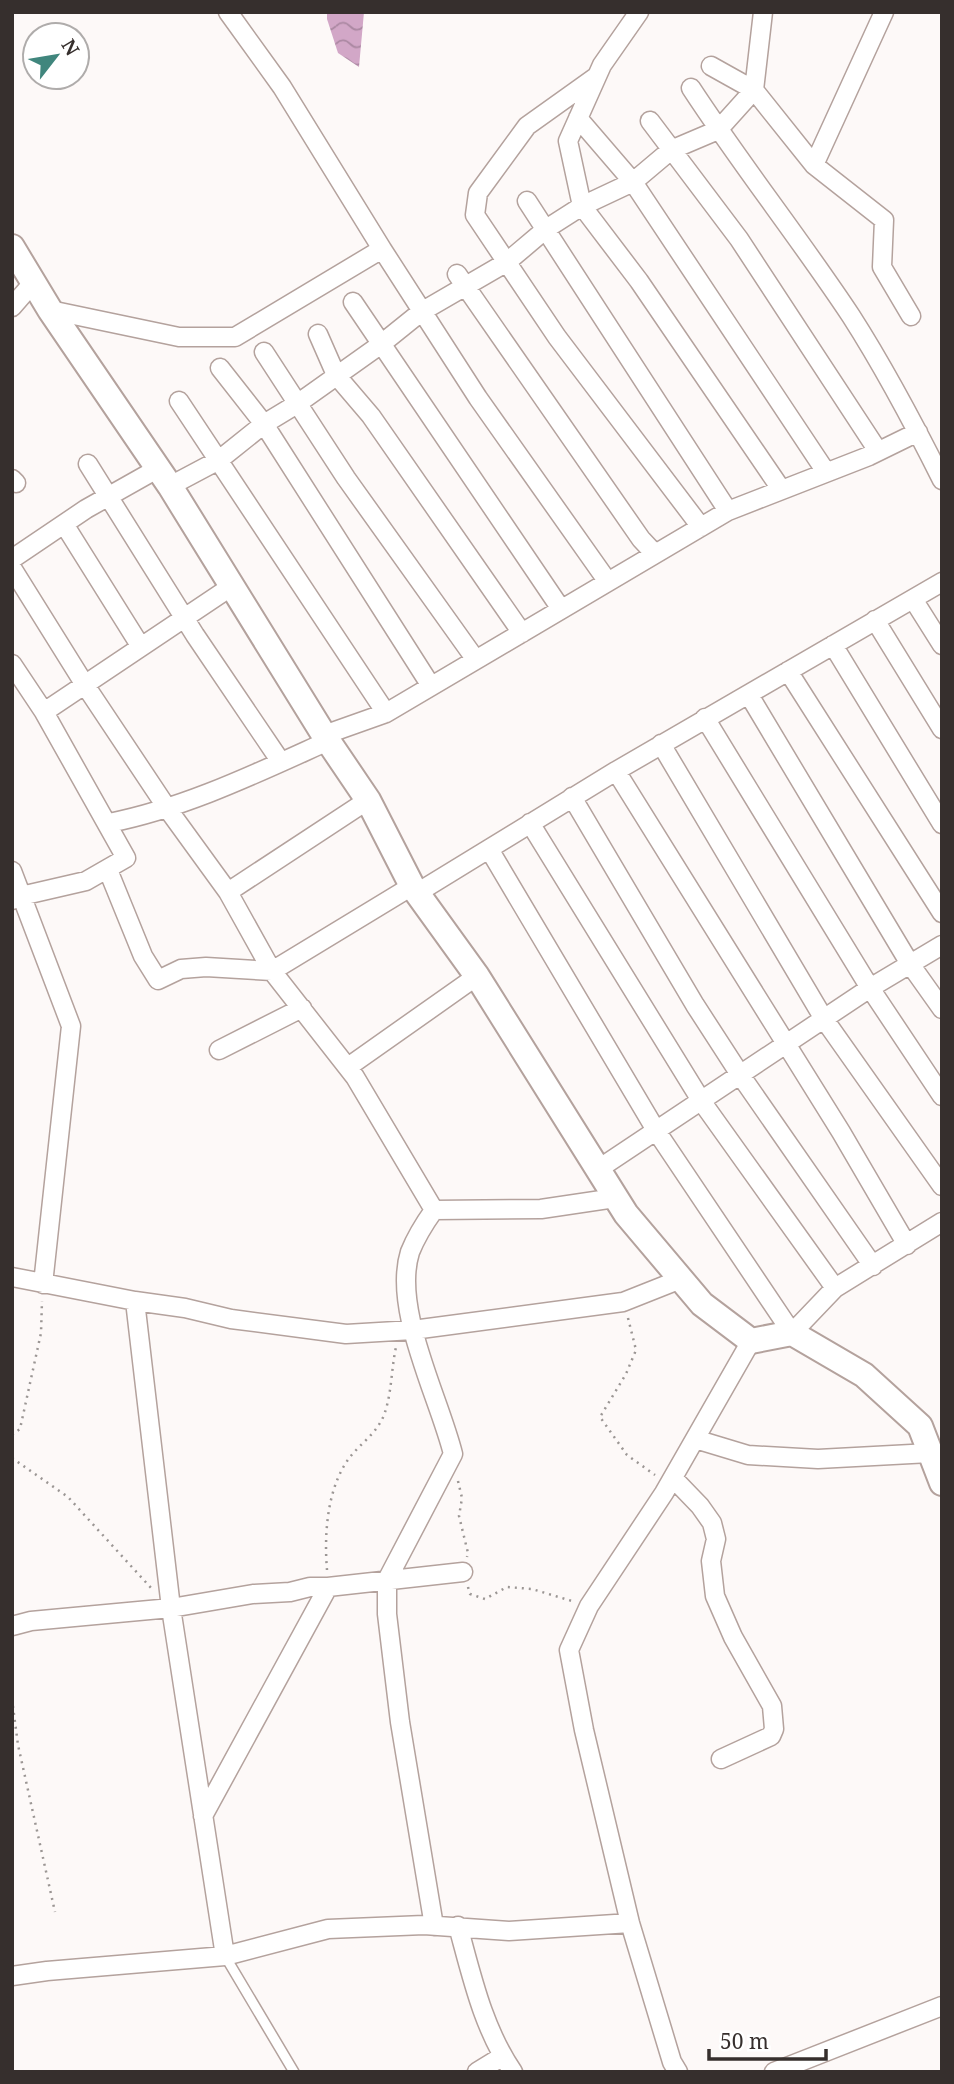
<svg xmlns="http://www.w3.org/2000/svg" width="954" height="2084" font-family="'Noto Serif',serif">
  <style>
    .water { fill: url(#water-waves) }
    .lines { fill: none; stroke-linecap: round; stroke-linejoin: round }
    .lane-casing { stroke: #b4a29d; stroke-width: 12 }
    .street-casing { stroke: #b4a29d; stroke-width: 21 }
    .secondary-casing { stroke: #b4a29d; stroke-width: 28 }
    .path { stroke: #9b9694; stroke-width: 2.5; stroke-dasharray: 2 5; stroke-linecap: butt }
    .lane { stroke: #fff; stroke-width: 9 }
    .street { stroke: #fff; stroke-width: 18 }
    .secondary { stroke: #fff; stroke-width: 24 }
  </style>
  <defs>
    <pattern id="water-waves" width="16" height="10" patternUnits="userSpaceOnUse" patternTransform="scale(1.75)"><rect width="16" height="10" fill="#d2a7c7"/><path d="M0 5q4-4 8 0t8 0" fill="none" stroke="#ab88a2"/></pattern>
  </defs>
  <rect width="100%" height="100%" fill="#fdf9f8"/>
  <path class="water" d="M327 12H364L359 67 338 53 327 19Z"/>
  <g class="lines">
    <g class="lane-casing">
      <path id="lane" d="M225 1956 294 2072"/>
    </g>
    <g class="street-casing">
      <path id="street" d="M639 12 602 65 568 141 582 206 639 281 781 489
        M763 12 754 90 814 165 884 220 882 267 911 316
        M597 76 527 126 478 193 475 215 557 337 701 527
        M691 88C742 166 800 239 851 316 885 369 914 424 942 480
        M578 118 633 182 826 472
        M650 121 739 239 878 451
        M814 165 884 12
        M527 201 728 511
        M382 249 478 398 608 582
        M457 274 641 539 655 554
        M353 302 561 609
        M12 307 32 284
        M50 310 179 337H235L382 249 282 87 228 12
        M318 334 336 375 371 416 522 633
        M264 352 346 478 476 660
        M220 368 264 424 431 686
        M179 401 386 713
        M88 464 195 635 281 762
        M12 479 16 483
        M170 486 219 460 264 424 297 404 380 345 421 312 507 262 546 229 582 206 633 182 671 150 718 130 754 90 711 66
        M64 524 141 647
        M12 559 86 509 157 469
        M12 568 85 685 167 808 228 892 272 971 355 1077 434 1210
        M913 599 942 645
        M875 620 942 729
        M833 645 942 824
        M12 664 44 712 126 858 86 881 21 896 12 900
        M788 671 942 913
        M749 695 910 964 942 1009
        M44 712 232 586
        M705 718 870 988 942 1096
        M324 735 386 713 728 511 869 456 918 432
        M661 744 824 1019 942 1186
        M616 771 841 1132 907 1245
        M572 797 695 1005 741 1076 873 1266
        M109 823C185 808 257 773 328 741
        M530 823 702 1102 835 1288
        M489 849 657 1132 792 1333 835 1288 942 1222
        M108 870 143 956 158 980 181 969 206 967 272 971 412 886
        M12 871 71 1026 43 1284
        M228 892 368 800
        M417 893 616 771 942 582
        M219 1050 302 1008
        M348 1067 477 976
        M597 1170 870 988 942 945
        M434 1210C424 1224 416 1237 410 1252 392 1309 439 1397 453 1454L387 1580V1614L400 1722 434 1926
        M434 1210 541 1209 615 1198
        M12 1277 135 1301 185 1308 231 1319 346 1334 413 1330 623 1302 681 1279
        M135 1301 171 1608 225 1956
        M695 1439 748 1455 818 1459 930 1453
        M673 1478 700 1506 712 1523 716 1539 711 1561 715 1596 733 1637 772 1706 774 1729 771 1736 721 1759
        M12 1626 31 1621 171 1608 253 1594 290 1592 310 1587H328
        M203 1816 328 1587 463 1572
        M458 1926C472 1977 483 2028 513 2072
        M12 1976 47 1971 225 1956 328 1929 424 1925 509 1931 630 1923
        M477 2072 503 2056
        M678 2072 672 2062 630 1923 584 1730 569 1650 589 1606 664 1493 751 1341
        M774 2072 942 2006"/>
    </g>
    <g class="secondary-casing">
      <path id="secondary" d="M12 247 50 310 170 486 324 735 368 800 412 886 477 976 626 1214 702 1304 751 1341 792 1333 864 1375 920 1426 942 1483"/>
    </g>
    <path class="path" d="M628 1318 636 1350 626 1374 600 1417 627 1455 655 1475
      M12 1435 20 1429 41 1333 42 1301
      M12 1458 68 1497 152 1589
      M458 1481 462 1498 459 1516 468 1553 467 1557
      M327 1570C324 1534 327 1487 350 1457 361 1443 377 1433 384 1415 392 1393 391 1370 396 1347
      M468 1587 470 1594 485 1599 507 1587 532 1589 572 1601
      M12 1699 18 1745 55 1912"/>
    <use href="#lane" class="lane"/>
    <use href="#street" class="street"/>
    <use href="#secondary" class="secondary"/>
  </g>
  <rect width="954" height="2084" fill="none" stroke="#362f2d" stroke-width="28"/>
  <g transform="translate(56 56) rotate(59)"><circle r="33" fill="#ffffff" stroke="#afacab" stroke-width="2"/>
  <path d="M0-5L12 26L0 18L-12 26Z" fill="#40867d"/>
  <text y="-10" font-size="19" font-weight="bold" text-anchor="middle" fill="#362f2d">N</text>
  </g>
  <path d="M709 2049v10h117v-10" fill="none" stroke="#362f2d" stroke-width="3.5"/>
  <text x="720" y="2049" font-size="21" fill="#362f2d" stroke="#ffffff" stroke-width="5" paint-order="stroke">50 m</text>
</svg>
